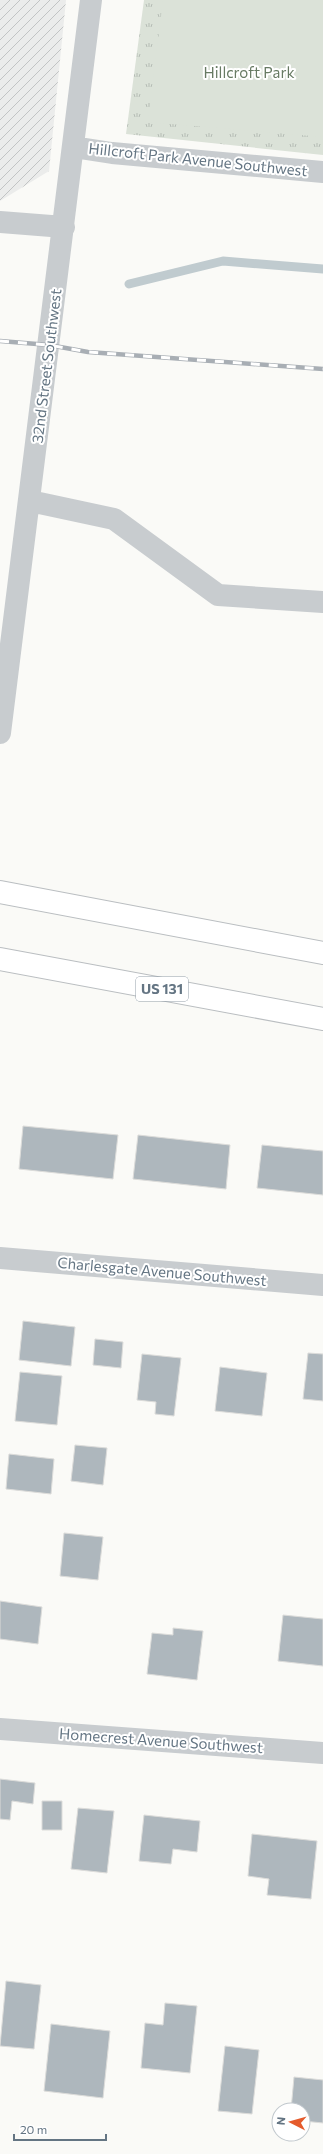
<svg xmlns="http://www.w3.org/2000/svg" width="323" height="2154" font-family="Commissioner,sans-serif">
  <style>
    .industrial { fill: url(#industrial-furrows) }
    .park { fill: url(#park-tufts) }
    .garden { fill: #dbe2d8 }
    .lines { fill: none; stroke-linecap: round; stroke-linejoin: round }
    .stream { stroke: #c0cbcf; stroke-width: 9 }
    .building { fill: #aeb7bd; stroke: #dcdcda }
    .highway-casing { stroke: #babec1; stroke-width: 24 }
    .minor { stroke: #c8cccf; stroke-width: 22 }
    .highway { stroke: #fff; stroke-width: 22 }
    .rail-casing { stroke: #a8aeb4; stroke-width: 4.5 }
    .rail { stroke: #fff; stroke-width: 3; stroke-dasharray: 9; stroke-linecap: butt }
    .labels { text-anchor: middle; stroke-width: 4; stroke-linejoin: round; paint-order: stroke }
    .shield { fill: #fff; stroke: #929ea8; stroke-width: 1 }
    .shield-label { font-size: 14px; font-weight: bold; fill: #647583 }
    .park-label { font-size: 15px; fill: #677a63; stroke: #fff }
    .street-label { font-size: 15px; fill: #647583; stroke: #fff }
  </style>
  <defs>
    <pattern id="industrial-furrows" width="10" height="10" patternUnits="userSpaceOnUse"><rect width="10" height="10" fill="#ebeceb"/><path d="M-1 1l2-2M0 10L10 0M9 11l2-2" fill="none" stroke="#c2c4c4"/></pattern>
    <pattern id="park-tufts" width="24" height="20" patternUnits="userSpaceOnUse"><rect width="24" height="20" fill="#dbe2d8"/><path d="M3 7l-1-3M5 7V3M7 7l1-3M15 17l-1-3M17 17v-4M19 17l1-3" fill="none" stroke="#b5bcb5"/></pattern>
  </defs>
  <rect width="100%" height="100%" fill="#fafaf7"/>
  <path class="industrial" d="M0 0H66L49 171 0 201Z"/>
  <path class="park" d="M144 0H323V155L126 134Z"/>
  <path class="garden" d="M163 0H323V137L148 122Z"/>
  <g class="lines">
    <path class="stream" d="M129 284 223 261 323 269"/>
  </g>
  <path class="building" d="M23 1126 118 1135 113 1179 19 1169Z
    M138 1135 230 1145 226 1189 133 1179Z
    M262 1145 323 1151V1195L257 1188Z
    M23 1321 75 1327 71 1366 19 1360Z
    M95 1339 123 1342 121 1368 93 1365Z
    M308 1353 323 1354V1401L303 1399Z
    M142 1354 181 1358 174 1416 155 1414 156 1402 137 1400Z
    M220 1367 267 1373 262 1416 215 1411Z
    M20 1372 62 1376 57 1425 15 1421Z
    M75 1445 107 1448 103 1485 71 1481Z
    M9 1454 54 1459 51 1494 6 1489Z
    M64 1533 103 1537 98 1580 60 1576Z
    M0 1601 42 1607 38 1644 0 1639Z
    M283 1615 323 1619V1666L278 1661Z
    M173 1628 203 1631 197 1680 147 1674 152 1633 173 1635Z
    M0 1779 35 1783 33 1804 12 1801 10 1820 0 1819Z
    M42 1801H62V1830H42Z
    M78 1808 114 1811 107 1873 71 1869Z
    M144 1815 200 1821 197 1852 173 1849 171 1864 139 1861Z
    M252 1834 317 1841 311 1899 267 1895 269 1879 248 1876Z
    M6 1981 41 1985 34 2049 0 2046Z
    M165 2003 197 2006 190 2073 141 2068 145 2023 163 2025Z
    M51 2024 110 2031 103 2098 44 2091Z
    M225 2046 259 2050 252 2114 218 2111Z
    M294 2077 323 2080V2123L303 2121V2110H291Z"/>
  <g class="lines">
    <g class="highway-casing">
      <path id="highway" d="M0 892 323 953
        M0 959 323 1019"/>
    </g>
    <path class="minor" d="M73 147 112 153 323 172
      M0 222 64 227
      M30 501 114 519 218 595 323 602
      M0 733 91 0
      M0 1258 323 1285
      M0 1729 323 1753"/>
    <use href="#highway" class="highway"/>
    <g class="rail-casing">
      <path id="rail" d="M0 341 49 345 88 352 323 369"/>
    </g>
    <use href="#rail" class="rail"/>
  </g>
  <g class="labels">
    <rect class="shield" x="136" y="977" width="52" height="24" rx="3"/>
    <g class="shield-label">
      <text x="162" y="994">US 131</text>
    </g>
    <g class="park-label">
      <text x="249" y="78">Hillcroft Park</text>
    </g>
    <g class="street-label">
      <text transform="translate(198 160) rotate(6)" y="5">Hillcroft Park Avenue Southwest</text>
      <text transform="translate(47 366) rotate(-83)" y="5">32nd Street Southwest</text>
      <text transform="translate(162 1272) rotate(5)" y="5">Charlesgate Avenue Southwest</text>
      <text transform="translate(161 1741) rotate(4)" y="5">Homecrest Avenue Southwest</text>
    </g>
  </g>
  <g transform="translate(291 2122) rotate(276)"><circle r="19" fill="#ffffff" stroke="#c1c8cd"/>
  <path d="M0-3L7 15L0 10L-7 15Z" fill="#e55b2c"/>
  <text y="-6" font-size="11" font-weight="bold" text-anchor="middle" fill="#647583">N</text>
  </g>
  <path d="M14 2134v6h92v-6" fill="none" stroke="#647583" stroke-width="2"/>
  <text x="20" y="2134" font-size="12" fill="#647583" stroke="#ffffff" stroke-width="3" paint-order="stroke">20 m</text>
</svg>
